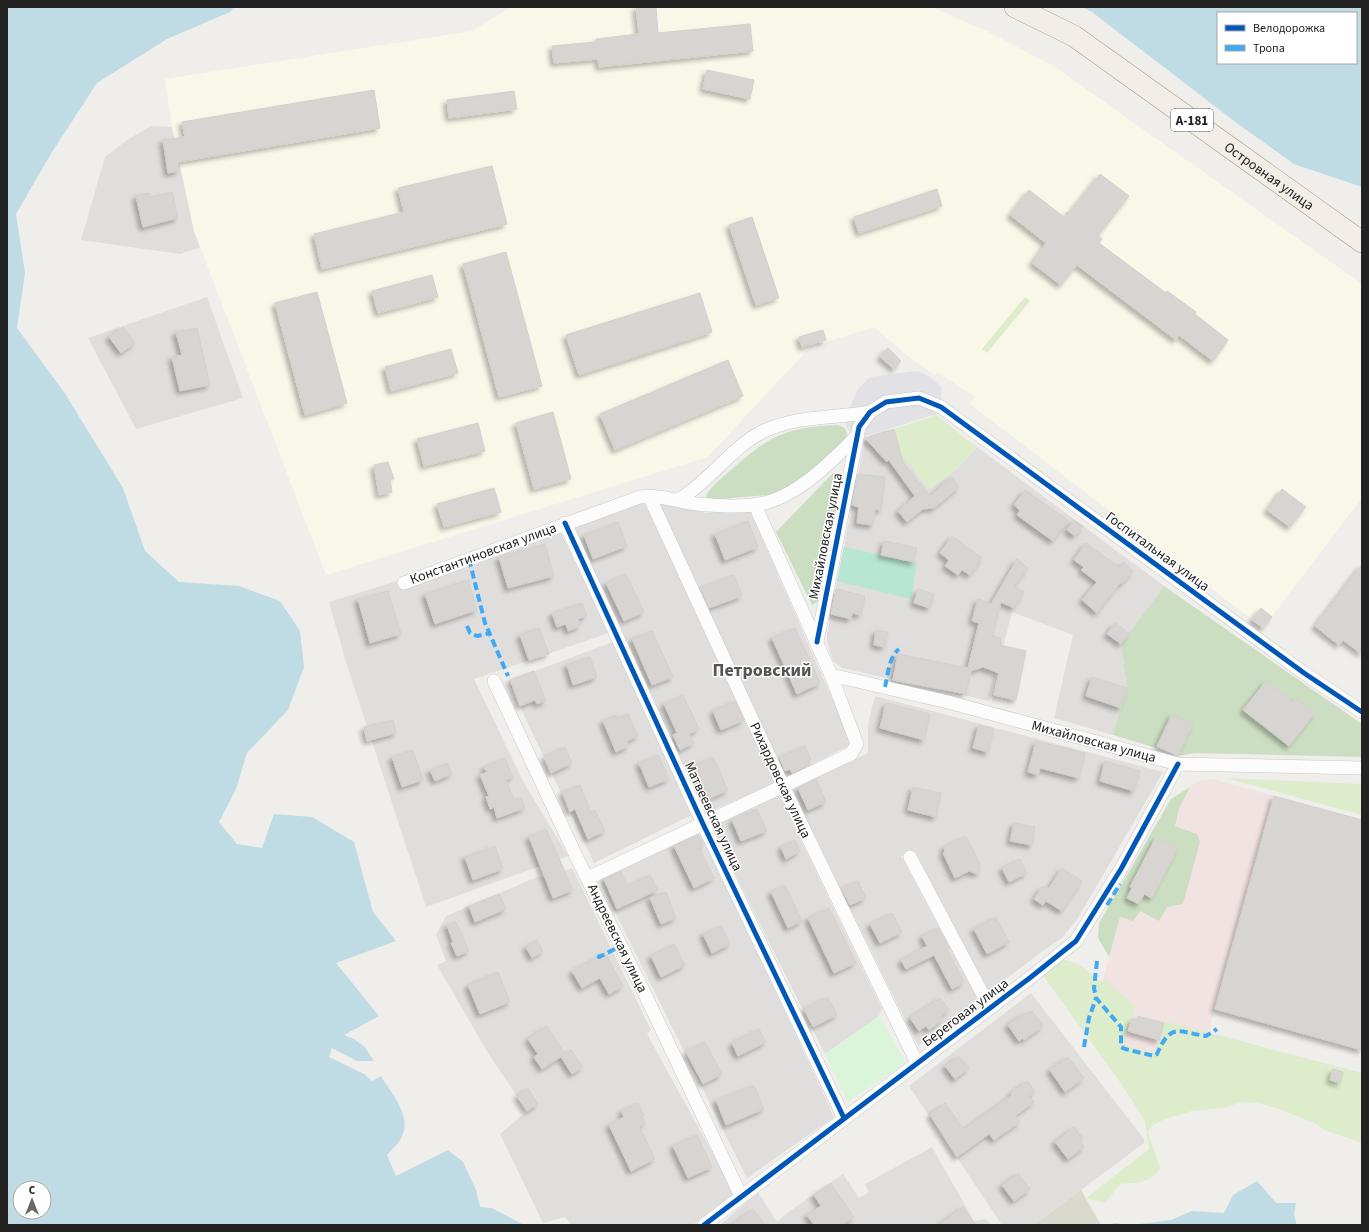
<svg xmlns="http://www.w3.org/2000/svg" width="1369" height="1232" font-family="'Source Sans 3',sans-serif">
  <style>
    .residential { fill: #dfdedc }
    .commercial { fill: #f1e3e1 }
    .education { fill: #f8f7e8 }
    .construction { fill: #d9d9cd }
    .grass { fill: #ddeccb }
    .forest { fill: #cbdec1; fill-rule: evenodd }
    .park { fill: #daf5da }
    .pitch { fill: #b7e6d2 }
    .plaza { fill: #e2e1e5 }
    .water { fill: #bfdbe3; fill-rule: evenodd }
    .building { fill: #d7d4d2; stroke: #d3d0cc; filter: url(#shadow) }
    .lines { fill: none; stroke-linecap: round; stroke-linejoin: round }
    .minor-casing { stroke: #c9c8c7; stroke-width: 14 }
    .primary-casing { stroke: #a79c86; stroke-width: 22 }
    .minor { stroke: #fdfcfc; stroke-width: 13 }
    .primary { stroke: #f3ede7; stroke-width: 21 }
    .quiet { stroke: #3fa9f5; stroke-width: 4; stroke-dasharray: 8 4; stroke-linecap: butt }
    .cycleway-casing { stroke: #fff; stroke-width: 8 }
    .cycleway { stroke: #0057b8; stroke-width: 5 }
    .labels { text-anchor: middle; stroke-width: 3; stroke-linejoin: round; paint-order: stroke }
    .shield { fill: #fff; stroke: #646464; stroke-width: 1 }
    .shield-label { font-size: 13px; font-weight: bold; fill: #222 }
    .street-label { font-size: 14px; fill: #222; stroke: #fff }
    .district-label { font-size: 18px; font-weight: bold; fill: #555; stroke: #fff }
  </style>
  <defs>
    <filter id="shadow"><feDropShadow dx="-3.5" dy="3.5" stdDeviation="2" flood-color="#0004"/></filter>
  </defs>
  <rect width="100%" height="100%" fill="#f0eeeb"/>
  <path class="residential" d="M151 126 172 127 194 231 201 247 180 254 81 240 105 157 127 140Z
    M207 297 243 398 136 429 88 338Z
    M894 429 901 454 957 469 977 447 1164 586 1121 644 1127 688 1113 735 1054 718 1073 635 1012 612 989 701 842 668 833 661 827 642V634L865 438Z
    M647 500 776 783 706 813 573 526Z
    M655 500 706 513 750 511 852 744 785 778Z
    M560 531 609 633 474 679 524 783 568 856 426 907 345 659 329 602Z
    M613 642 694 814 594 863 508 681Z
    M875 696 1163 772 1078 918 1063 937 1040 953 989 992 915 851 901 856 978 1000 918 1046 792 790 868 753V724Z
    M779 795 882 1009 879 1016 825 1054 711 826Z
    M701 831 834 1117 747 1178 599 880Z
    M572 868 651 1030 647 1034 735 1194 693 1225H572L565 1217 543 1223 500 1134 527 1111 488 1053 437 965 446 961 436 935 446 916 537 877 546 878Z
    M1031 993 1144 1139V1143L1034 1225H1002L909 1086Z
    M932 1147 974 1221 986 1219 991 1225H720L758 1192 777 1222 787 1213 843 1174 859 1198 869 1192 865 1184Z"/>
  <path class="commercial" d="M1213 779 1274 796 1208 1033 1165 1021 1155 1054 1124 1045 1102 983 1120 917 1140 911 1159 921 1197 834 1175 826 1179 809 1190 787 1201 780Z"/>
  <path class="education" d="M511 7H932L993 34 1055 67 1362 284V498L1263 628 970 404 975 397 937 372 935 375 909 357 874 327 810 347 708 457 326 575 194 231 172 127 165 79 472 31Z"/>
  <path class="construction" d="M1081 1190 1101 1225H1034Z"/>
  <path class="grass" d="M1025 297 1030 301 987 353 982 349Z
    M936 415 977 447 957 469 929 490 901 454 894 429Z
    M1226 778 1362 784V815Z
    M1063 960C1079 961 1089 973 1101 982L1103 979 1136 1005 1124 1045 1155 1054 1165 1021 1362 1073V1143L1324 1130 1317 1124 1276 1108 1257 1103 1242 1102 1223 1108 1192 1111 1165 1119 1153 1125 1148 1131C1150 1144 1158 1155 1160 1169 1150 1184 1137 1182 1120 1184L1105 1203 1086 1198 1149 1149 1145 1121 1122 1085 1042 974 1057 962Z"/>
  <path class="forest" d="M838 425 845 428 847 434 845 441 816 470 778 494 710 500 706 496C711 486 723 477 731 470 769 436 786 427 838 425Z
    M833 473 841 479 822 599 812 605 776 532Z
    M1164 586 1362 724V757L1197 753 1177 756 1193 724 1172 714 1157 746 1153 747 1113 735 1127 688 1121 644Z
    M1190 787 1179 809 1175 826 1197 834 1200 842 1183 904 1167 907 1159 921 1140 911 1133 921 1120 917 1109 957 1098 938 1099 923 1171 799ZM1156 837 1177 848 1152 898 1144 894 1139 904 1127 898 1132 888 1130 887Z"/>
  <path class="park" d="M879 1016 906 1063 848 1101 825 1054Z"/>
  <path class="pitch" d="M844 547 917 563 911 599 837 581Z"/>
  <path class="plaza" d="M918 371 930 377 942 388 940 413 865 436 851 433 846 426 848 412 858 389 870 377Z"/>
  <path class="water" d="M7 7H234L230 12 167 39 97 83 52 152 16 214 25 273 17 328 64 392 123 488 145 551 179 582 239 586 280 601 300 631 304 667 288 710 247 753 236 789 219 822 237 844 262 848 274 814 312 817 354 842 373 912 396 941 336 963 379 1016 344 1035 354 1039 365 1047 374 1061H357L332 1048 329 1057 364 1074 372 1081 381 1076C391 1093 412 1116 402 1136 399 1144 392 1149 387 1155L396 1176 448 1150 463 1162 476 1190 480 1207 492 1208 524 1225H7ZM20 1188H44V1212H20Z
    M1082 7H1362V187L1294 164 1238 124 1092 12ZM1218 13H1356V63H1218Z
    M1257 1181 1276 1203H1296L1294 1214 1296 1223 1298 1225H1110L1114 1223 1132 1225 1171 1220 1192 1211 1224 1213 1233 1195Z"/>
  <path class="building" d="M636 7H656L658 33 750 24 753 51 599 67 598 59 554 63 552 46 596 42V39L639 34Z
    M707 70 754 80 750 99 703 89Z
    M374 90 380 128 178 162 179 171 168 173 163 140 185 137 182 122Z
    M514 91 517 109 449 118 447 100Z
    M492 166 507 224 322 269 314 234 404 212 398 188Z
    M1100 174 1129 196 1098 236 1102 239 1099 243 1166 293 1167 291 1196 312 1195 314 1228 340 1213 361 1179 335 1176 340 1077 265 1061 285 1032 263 1046 243 1010 215 1029 190 1064 217 1067 212 1069 214Z
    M937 189 942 206 859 233 854 217Z
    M172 192 178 218 143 227 136 196 149 193 150 197Z
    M752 217 779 298 756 305 729 225Z
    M506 252 542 386 499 397 463 264Z
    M432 275 438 297 378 313 372 291Z
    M317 292 347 403 305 415 275 303Z
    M700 293 712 332 579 375 566 335Z
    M123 327 135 343 121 353 109 337Z
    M197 328 210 385 180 391 172 357 182 355 176 332Z
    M823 330 826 340 802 347 799 337Z
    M888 348 901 361 894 369 880 357Z
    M451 349 458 373 391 391 385 367Z
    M728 360 743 396 615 450 600 414Z
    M553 412 571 479 534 489 516 423Z
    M478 423 485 451 424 466 417 439Z
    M894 429 903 462 930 496 952 477 959 487 934 508 923 509 907 522 898 511 915 496 888 459 887 462 865 438Z
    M388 462 394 479 390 480 392 492 379 495 374 465Z
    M858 474 885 477 881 510 875 509 873 525 857 523 859 507 852 505Z
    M494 488 501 512 444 527 437 504Z
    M1282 489 1306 507 1290 527 1267 510Z
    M1025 490 1068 520 1053 541 1017 515 1020 510 1014 505Z
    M1074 520 1083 526 1075 536 1067 530Z
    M748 521 758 547 725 560 715 534Z
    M618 522 627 546 593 559 584 535Z
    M952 536 982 558 970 575 962 570 958 575 945 566 949 560 940 553Z
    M884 541 917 548 914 562 881 555Z
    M1086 543 1119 567 1123 562 1133 571 1122 584 1120 583 1097 613 1082 600 1097 582 1081 570 1084 567 1074 560Z
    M545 544 554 576 508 588 499 557Z
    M1017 559 1028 568 1014 586 1024 592 1014 608 1001 602 992 636 1001 638 1000 645 1026 651 1016 700 994 695 999 673 983 667 971 671 966 694 893 680 898 654 968 668 979 623 972 621 978 599 991 604Z
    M1362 564V654L1343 640 1339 645 1315 626Z
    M626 574 644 612 624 621 606 583Z
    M734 575 742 596 709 608 700 588Z
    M468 580 477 610 435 624 425 594Z
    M836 589 865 596 861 615 852 613 851 619 831 614Z
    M918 589 934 594 930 608 914 603Z
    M388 591 401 634 370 643 358 599Z
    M582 603 587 616 578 619 580 626 568 631 566 624 557 627 552 613Z
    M1261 608 1272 617 1263 628 1252 620Z
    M1115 623 1129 633 1121 644 1107 634Z
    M539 628 549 654 529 660 520 635Z
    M795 628 820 683 797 694 772 638Z
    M876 630 888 632 885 647 874 645Z
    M652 631 673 677 652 685 632 639Z
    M590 657 597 677 573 685 567 665Z
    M534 671 546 701 537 704 535 700 520 706 510 680Z
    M1092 677 1127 688 1121 708 1086 696Z
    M1266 681 1293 702 1296 698 1315 713 1289 746 1243 710Z
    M683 695 699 729 689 734 694 743 680 750 673 735 677 733 664 704Z
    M735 701 744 720 721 730 713 711Z
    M886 703 930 714 924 740 880 728Z
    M628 714 638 736 627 741 629 746 616 752 603 721 616 715 617 719Z
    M1172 714 1193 724 1178 756 1157 746Z
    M393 720 396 733 367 741 364 727Z
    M979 725 994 729 988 752 973 748Z
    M1036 741 1085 753 1079 778 1040 768 1038 775 1028 772Z
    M805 746 811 760 808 761 810 765 792 773 790 769 785 771 779 757Z
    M565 747 572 763 551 773 544 757Z
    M413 750 423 780 402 787 392 757Z
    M658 755 669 779 649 787 639 763Z
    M713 757 728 790 709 799 694 766Z
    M505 758 513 777 506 780 514 800 521 797 525 808 497 818 494 807 490 809 486 797 489 796 480 775 487 772 484 767Z
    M1105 761 1140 771 1134 791 1100 781Z
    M448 763 452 774 435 781 430 770Z
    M816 779 826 802 808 810 798 788Z
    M580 785 591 812 595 810 605 831 588 839 575 809 570 812 562 792Z
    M913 787 941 793 936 817 908 810Z
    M1274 796 1362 820V1050L1215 1009Z
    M757 809 767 831 741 841 732 820Z
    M1014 823 1035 827 1032 845 1010 841Z
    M546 829 573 890 553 898 529 837Z
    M698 835 703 846 699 848 714 878 694 888 674 846Z
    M966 836 980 864 979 873H974L969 871 955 878 943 853 945 851 944 847Z
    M1156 837 1178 848 1152 898 1144 894 1139 904 1127 898 1132 888 1130 887Z
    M795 840 800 851 786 859 781 847Z
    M495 846 503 869 473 880 465 857Z
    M1020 859 1027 873 1009 882 1002 868Z
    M1062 868 1082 881 1062 911 1046 901 1043 905 1034 899 1042 887 1049 888Z
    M621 871 627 886 650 875 658 890 617 909 604 879Z
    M858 881 866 898 850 905 841 888Z
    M785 885 802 921 788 928 771 892Z
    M666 892 676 918 661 924 650 898Z
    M499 894 506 909 475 922 469 906Z
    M829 908 856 963 834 973 808 918Z
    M892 913 902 932 880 943 870 924Z
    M996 917 1009 942 987 954 974 929Z
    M456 922 469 951 457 956 451 943 453 942 447 925Z
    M721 926 730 944 712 953 703 934Z
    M938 928 949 948 947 949 964 982 952 989 934 955 906 969 901 960 927 946 922 936Z
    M537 940 543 951 532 958 526 947Z
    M674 944 685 965 661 977 651 956Z
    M605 953 623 986 609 994 600 978 582 988 572 971Z
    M498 972 510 1002 480 1014 468 985Z
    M828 997 837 1015 813 1027 804 1009Z
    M940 998 949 1010 941 1016 943 1019 929 1030 926 1026 919 1031 910 1018Z
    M1032 1011 1043 1026 1024 1040 1023 1038 1019 1041 1008 1025 1024 1013 1026 1015Z
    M1138 1016 1164 1023 1159 1040 1128 1031 1132 1019 1137 1020Z
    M547 1026 565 1054 571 1050 583 1067 572 1074 561 1057 562 1056 542 1069 534 1057 538 1054 528 1039Z
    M759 1029 766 1042 738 1056 732 1043Z
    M705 1042 722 1074 703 1084 686 1052Z
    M959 1056 969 1068 955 1079 945 1066Z
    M1068 1057 1084 1078 1065 1092 1050 1070Z
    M1333 1069 1343 1072 1340 1083 1330 1080Z
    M1027 1081 1035 1091 1029 1096 1034 1102 1015 1116 1020 1122 994 1140 989 1134 957 1157 930 1115 945 1103 964 1129 1012 1095 1011 1093Z
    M754 1085 764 1109 726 1125 716 1100Z
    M528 1088 538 1104 527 1111 517 1096Z
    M638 1103 644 1115 642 1116 645 1123 639 1126 655 1159 631 1171 609 1125 624 1117 621 1111Z
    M1074 1127 1083 1138 1079 1141 1084 1147 1068 1159 1055 1142Z
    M697 1135 712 1167 688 1178 673 1146Z
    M1018 1173 1030 1189 1014 1201 1002 1185Z
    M831 1183 854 1217 842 1225H814L807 1215 821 1206 814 1195Z
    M963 1207 976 1225H938Z
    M753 1209 765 1225H732Z"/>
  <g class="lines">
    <g class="minor-casing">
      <path id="minor" d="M649 496 783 786 917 1063
        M678 500C709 482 729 450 760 433 794 415 833 419 870 412
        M565 523 703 824 844 1118
        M404 583 640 497C660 494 678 502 697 504 719 506 746 508 768 502 801 493 834 459 858 435
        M817 642 859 427 870 412 886 402 919 398 941 407 1304 673 1362 712
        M831 675 948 702 1178 764 1362 768
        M494 681 577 858 642 988 741 1196
        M910 857 990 1008
        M588 878 851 754 857 744 831 675 755 505
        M704 1225 1031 977 1076 941 1121 869 1178 764"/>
    </g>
    <g class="primary-casing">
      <g id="primary">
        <path id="s1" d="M1015 7 1074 36 1362 242"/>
      </g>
    </g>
    <use href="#minor" class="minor"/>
    <use href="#primary" class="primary"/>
    <path class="quiet" d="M469 559 485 623 508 676
      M467 626 470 633 477 636 490 633
      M885 687C888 674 889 657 899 649
      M1107 905 1120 884
      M600 955 599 957 621 946
      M1097 961 1094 988 1096 998 1121 1027V1047L1125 1049 1154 1056 1157 1054C1171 1022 1178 1032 1206 1036L1217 1029
      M1084 1047 1089 1018 1096 998"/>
    <g class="cycleway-casing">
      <path id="cycleway" d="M565 523 703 824 844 1118
        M817 642 859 427 870 412 886 402 919 398 941 407 1304 673 1362 712
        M704 1225 1031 977 1076 941 1121 869 1178 764"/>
    </g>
    <use href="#cycleway" class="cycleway"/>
  </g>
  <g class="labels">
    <rect class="shield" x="1171" y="109" width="42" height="22" rx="3"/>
    <g class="shield-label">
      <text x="1192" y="125">А-181</text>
    </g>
    <g class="street-label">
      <text dy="5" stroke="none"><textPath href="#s1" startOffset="306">Островная улица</textPath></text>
      <text transform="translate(825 536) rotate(-79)" y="5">Михайловская улица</text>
      <text transform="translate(1158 551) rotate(36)" y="5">Госпитальная улица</text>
      <text transform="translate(483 553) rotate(-20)" y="5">Константиновская улица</text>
      <text transform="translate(1094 741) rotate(15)" y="5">Михайловская улица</text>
      <text transform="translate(781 780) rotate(65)" y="5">Рихардовская улица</text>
      <text transform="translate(714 816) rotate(65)" y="5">Матвеевская улица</text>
      <text transform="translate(618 938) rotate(64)" y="5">Андреевская улица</text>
      <text transform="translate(965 1012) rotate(-37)" y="5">Береговая улица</text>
    </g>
    <g class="district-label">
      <text x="762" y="676">Петровский</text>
    </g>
  </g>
  <rect width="1369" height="1232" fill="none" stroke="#222222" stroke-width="16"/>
  <rect x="1217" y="12" width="140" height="52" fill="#ffffff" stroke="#a7a7a7"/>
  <rect x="1225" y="25" width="20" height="6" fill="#0057b8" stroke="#a7a7a7"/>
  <text x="1253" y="32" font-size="12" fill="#222222">Велодорожка</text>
  <rect x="1225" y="45" width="20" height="6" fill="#3fa9f5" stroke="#a7a7a7"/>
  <text x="1253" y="52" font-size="12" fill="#222222">Тропа</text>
  <g transform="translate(32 1200)"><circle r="19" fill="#ffffff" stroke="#a7a7a7"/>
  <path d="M0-3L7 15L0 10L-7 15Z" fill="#6a6968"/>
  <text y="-6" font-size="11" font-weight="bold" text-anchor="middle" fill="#222222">С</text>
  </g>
</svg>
